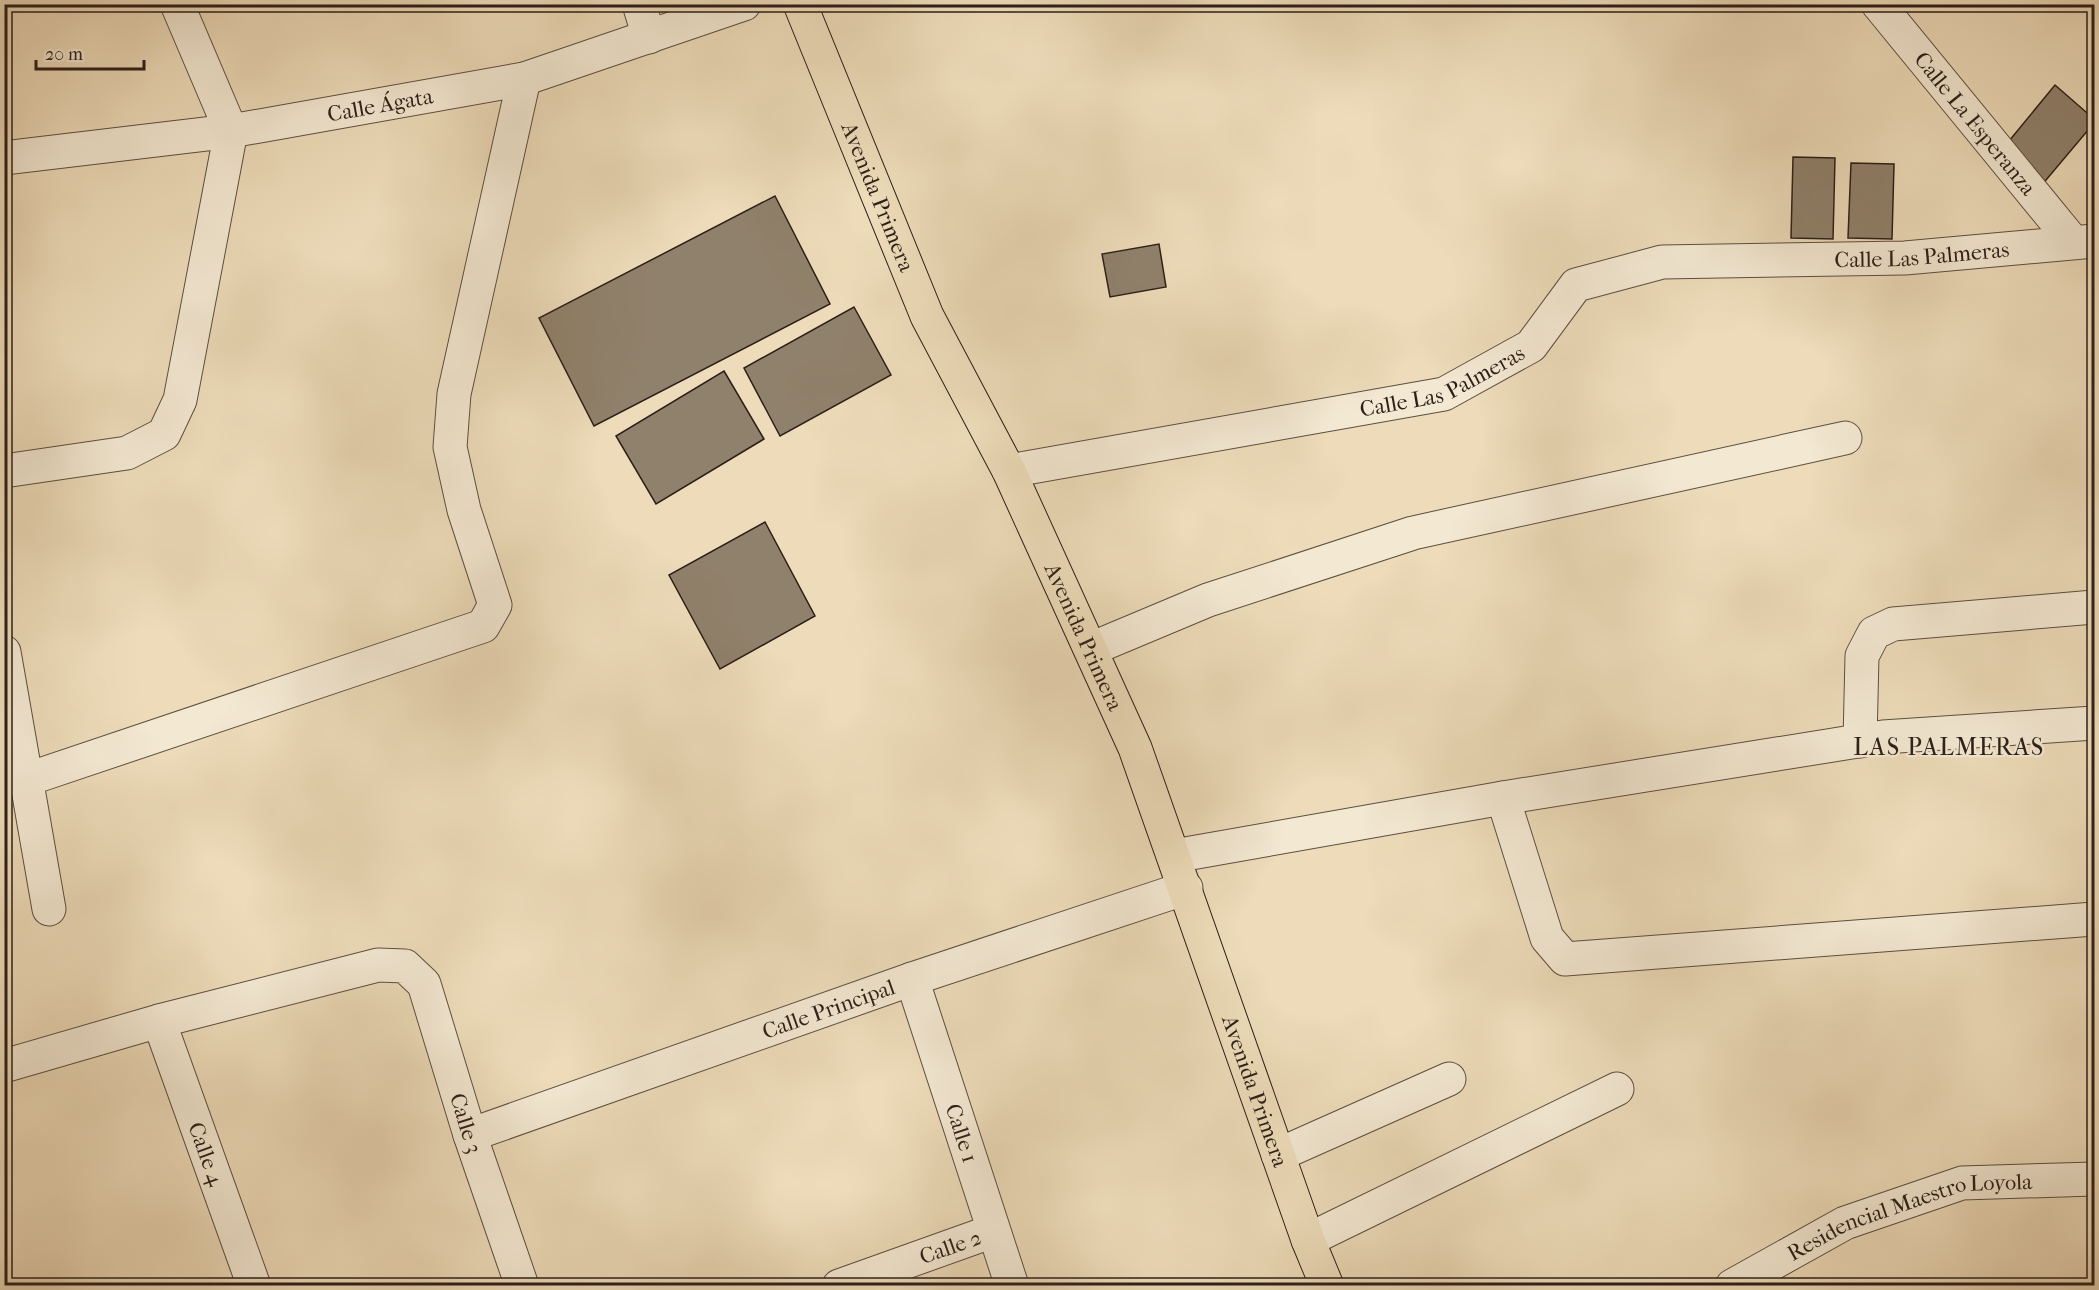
<svg xmlns="http://www.w3.org/2000/svg" width="2099" height="1290" font-family="'IM FELL French Canon',serif">
  <style>
    .building { fill: #90816c; stroke: #2c1f19; stroke-width: 1.5 }
    .lines { fill: none; stroke-linecap: round; stroke-linejoin: round }
    .minor-casing { stroke: #5c4e41; stroke-width: 35 }
    .major-casing { stroke: #2c1f19; stroke-width: 35 }
    .minor { stroke: #f3e8d2; stroke-width: 33 }
    .major { stroke: #eddbb9; stroke-width: 33 }
    .labels { text-anchor: middle; stroke-width: 4.5; stroke-linejoin: round; paint-order: stroke }
    .street-label { font-size: 22px; fill: #2c1f19; stroke: #f3e8d2 }
    .neighbourhood-label { font-size: 24px; letter-spacing: 1.5px; fill: #2c1f19; stroke: #f3e8d2 }
  </style>
  <rect width="100%" height="100%" fill="#eddbb9"/>
  <filter id="stains"><feTurbulence type="fractalNoise" baseFrequency=".00333" numOctaves="4"/><feColorMatrix values="0 0 0 0 .2 0 0 0 0 .09 0 0 0 0 .02 0 0 0 .5 -.17"/></filter>
  <radialGradient id="worn" r=".72"><stop offset=".6" stop-color="#630" stop-opacity="0"/><stop offset="1" stop-color="#630" stop-opacity=".3"/></radialGradient>
  <path class="building" d="M2055 85 2094 119V123L2041 186 2000 152Z
    M1793 157 1835 158 1833 239 1791 238Z
    M1851 163 1894 164 1892 239 1848 238Z
    M775 196 830 304 594 426 539 318Z
    M1159 244 1166 287 1110 297 1102 254Z
    M854 307 891 375 780 436 744 368Z
    M724 371 764 439 656 504 616 436Z
    M765 522 815 616 720 669 669 575Z"/>
  <g class="lines">
    <g class="minor-casing">
      <g id="minor">
        <path d="M639 4 649 37"/>
        <path id="s1" d="M1878 4 2073 242"/>
        <path id="s2" d="M4 158 231 131 524 79 744 4"/>
        <path d="M4 471 127 453 164 434 180 400 231 131 177 4"/>
        <path id="s3" d="M1009 471 1444 394 1531 346 1576 285 1662 262 1905 258 2094 241"/>
        <path d="M1091 649 1208 600 1413 533 1845 438"/>
        <path d="M4 652 49 909"/>
        <path d="M1860 741 1862 656 1874 633 1893 624 2094 607"/>
        <path d="M25 780 483 626 495 605 464 510 450 447 454 394 524 79"/>
        <path d="M1503 798 1547 938 1565 959 2094 919"/>
        <path d="M1174 856 1503 798 1883 737 2094 723"/>
        <path id="s4" d="M912 979 1012 1286"/>
        <path id="s5" d="M159 1021 254 1286"/>
        <path id="s6" d="M4 1066 159 1021 378 965 405 966 424 984 470 1135 522 1286"/>
        <path id="s7" d="M470 1135 912 979 1186 888"/>
        <path d="M1278 1155 1449 1079"/>
        <path d="M1308 1240 1617 1089"/>
        <path id="s8" d="M839 1286 993 1231"/>
        <path id="s9" d="M1732 1286 1845 1223 1962 1183 2094 1179"/>
      </g>
    </g>
    <g class="major-casing">
      <g id="major">
        <path id="s10" d="M800 4 927 316 1009 471 1135 748 1308 1240 1327 1286"/>
      </g>
    </g>
    <use href="#minor" class="minor"/>
    <use href="#major" class="major"/>
  </g>
  <g class="labels">
    <g class="street-label">
      <text dy="8" stroke="none"><textPath href="#s2" startOffset="380">Calle Ágata</textPath></text>
      <text dy="8" stroke="none"><textPath href="#s1" startOffset="154">Calle La Esperanza</textPath></text>
      <text dy="8" stroke="none"><textPath href="#s10" startOffset="208">Avenida Primera</textPath></text>
      <text dy="8" stroke="none"><textPath href="#s3" startOffset="966">Calle Las Palmeras</textPath></text>
      <text dy="8" stroke="none"><textPath href="#s3" startOffset="444">Calle Las Palmeras</textPath></text>
      <text dy="8" stroke="none"><textPath href="#s10" startOffset="694">Avenida Primera</textPath></text>
      <text dy="8" stroke="none"><textPath href="#s7" startOffset="380">Calle Principal</textPath></text>
      <text dy="8" stroke="none"><textPath href="#s10" startOffset="1180">Avenida Primera</textPath></text>
      <text dy="8" stroke="none"><textPath href="#s6" startOffset="586">Calle 3</textPath></text>
      <text dy="8" stroke="none"><textPath href="#s4" startOffset="162">Calle 1</textPath></text>
      <text dy="8" stroke="none"><textPath href="#s5" startOffset="141">Calle 4</textPath></text>
      <text dy="8" stroke="none"><textPath href="#s9" startOffset="194">Residencial Maestro Loyola</textPath></text>
      <text dy="8" stroke="none"><textPath href="#s8" startOffset="118">Calle 2</textPath></text>
    </g>
    <g class="neighbourhood-label">
      <text x="1949" y="755">LAS PALMERAS</text>
    </g>
  </g>
  <rect width="2099" height="1290" fill="none" stroke="#eddbb9" stroke-width="24"/>
  <rect x="6" y="6" width="2087" height="1278" fill="none" stroke="#2c1f19" stroke-width="3"/>
  <rect x="12" y="12" width="2075" height="1266" fill="none" stroke="#2c1f19" stroke-width="1.5"/>
  <path d="M36 60v9h108v-9" fill="none" stroke="#2c1f19" stroke-width="3"/>
  <text x="45" y="60" font-size="18" fill="#2c1f19" stroke="#f3e8d2" stroke-width="4.5" paint-order="stroke">20 m</text>
  <rect width="100%" height="100%" filter="url(#stains)"/>
  <rect width="100%" height="100%" fill="url(#worn)"/>
</svg>
